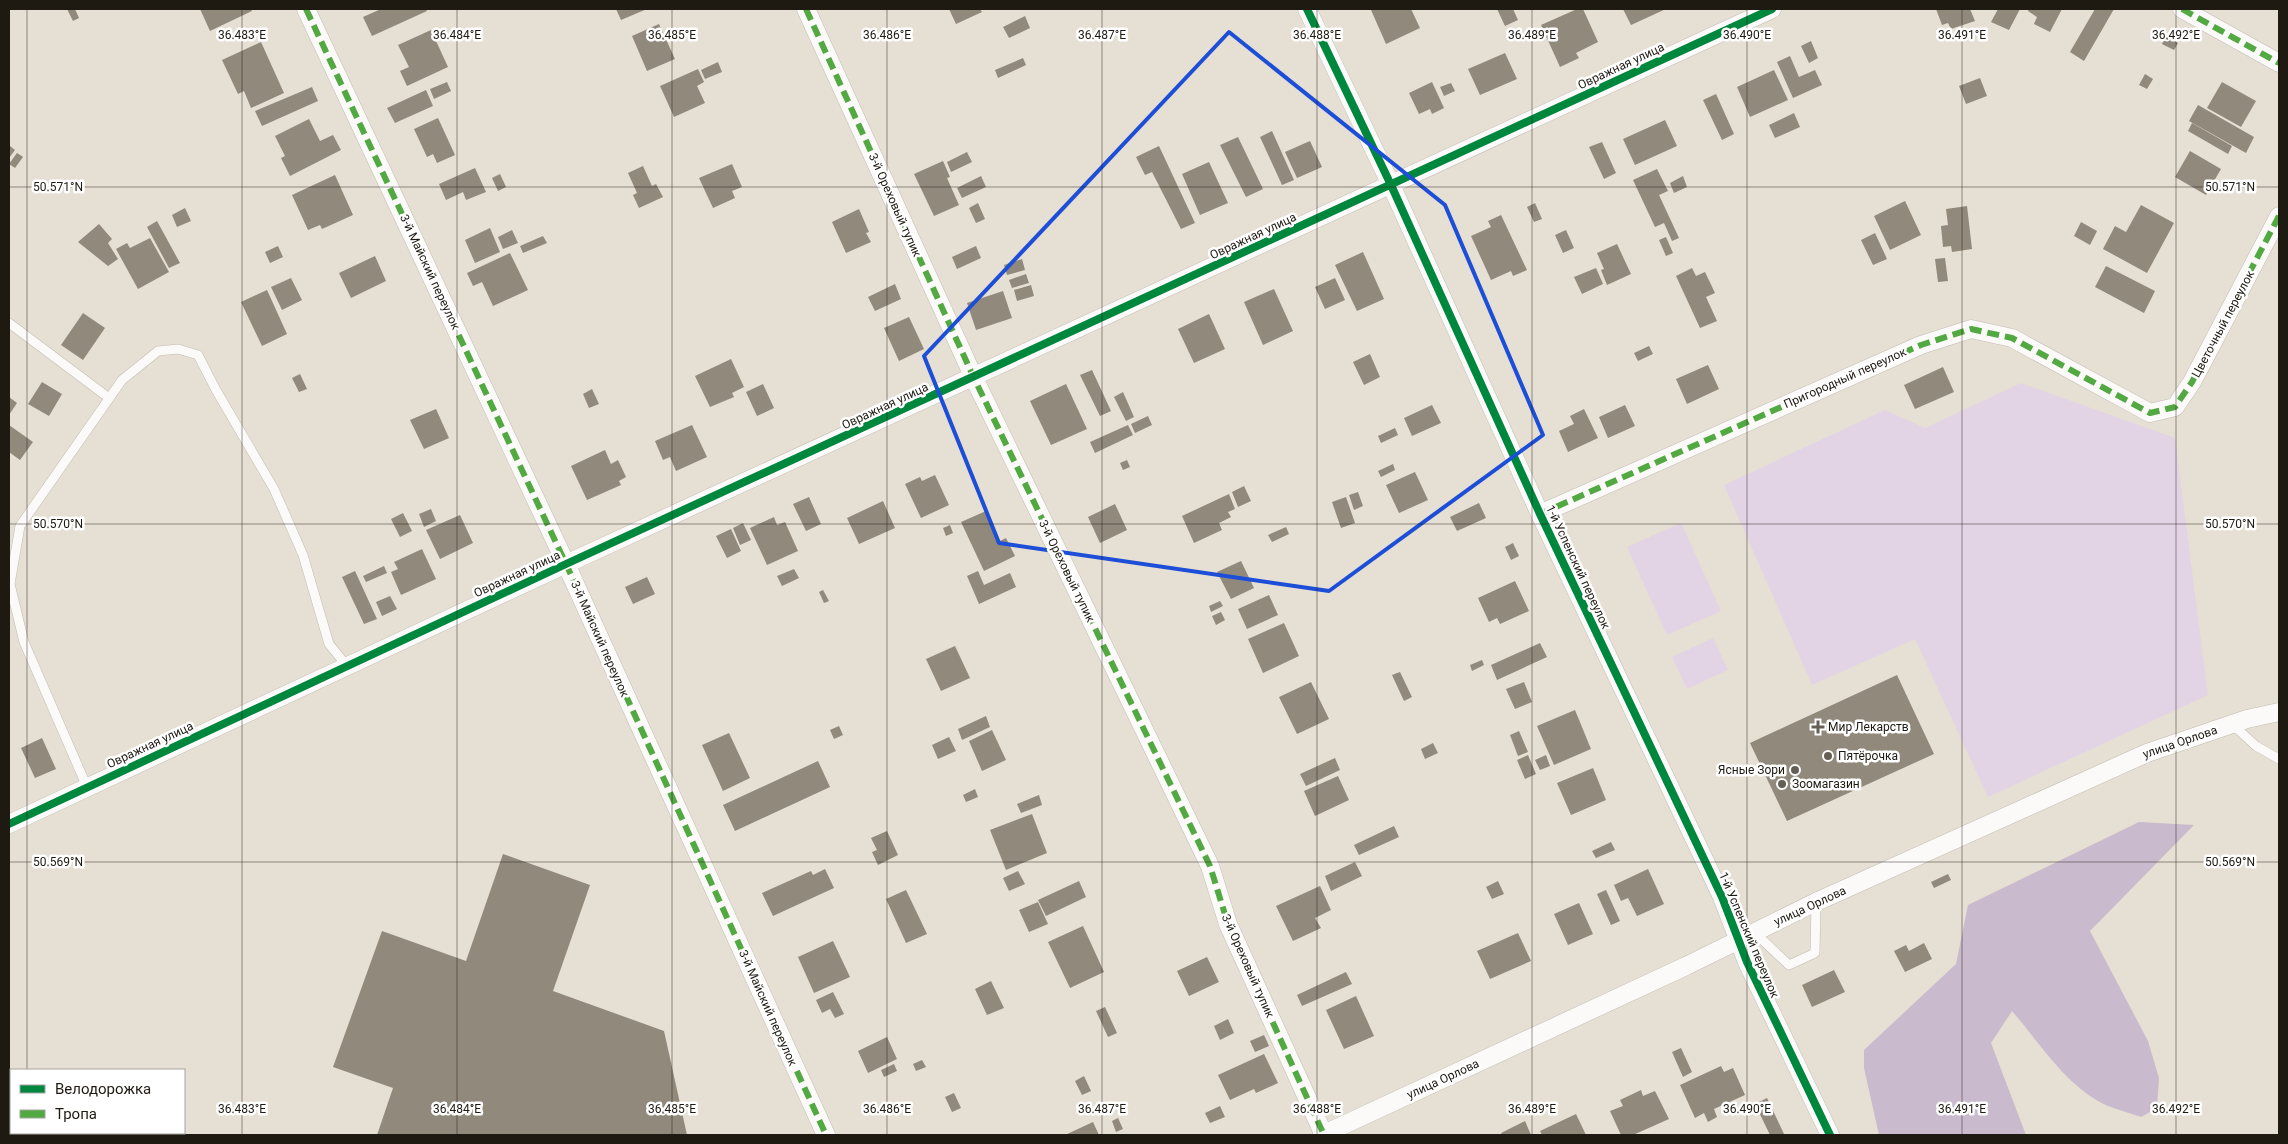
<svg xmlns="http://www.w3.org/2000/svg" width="2288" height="1144" font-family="Roboto,sans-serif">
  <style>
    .green { fill: #e3d4e5 }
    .forest { fill: #cabacd }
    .building { fill: #91897b }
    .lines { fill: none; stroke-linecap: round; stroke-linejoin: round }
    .lane-casing { stroke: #c2bdb4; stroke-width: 10 }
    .street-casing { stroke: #c2bdb4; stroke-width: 19 }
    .lane { stroke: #fbfaf8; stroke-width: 9 }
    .street { stroke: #fbfaf8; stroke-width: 18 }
    .quiet { stroke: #52a942; stroke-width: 6; stroke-dasharray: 12 6; stroke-linecap: butt }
    .cycleway-casing { stroke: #fff; stroke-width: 11 }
    .cycleway { stroke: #00873e; stroke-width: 8 }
    .marked { fill: none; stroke: #1d4ed8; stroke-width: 4; stroke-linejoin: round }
    .ticks { fill: none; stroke: #1e1911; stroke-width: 1; stroke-opacity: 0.45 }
    .poi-dot { fill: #645e55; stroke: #fff; stroke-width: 2 }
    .labels { text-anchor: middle; stroke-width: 5; stroke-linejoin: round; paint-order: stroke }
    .street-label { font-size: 12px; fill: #1e1911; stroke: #fff }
    .poi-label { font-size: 12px; fill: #1e1911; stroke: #fff; text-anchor: start }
    .ticks-label { font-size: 12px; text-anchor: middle; fill: #1e1911; stroke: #fff; stroke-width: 5; stroke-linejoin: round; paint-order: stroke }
  </style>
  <rect width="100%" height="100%" fill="#e6dfd3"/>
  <path class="green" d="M2021 383 2175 438 2208 695 1988 797 1915 639 1812 685 1724 485 1885 410 1925 428Z
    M1681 523 1721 611 1667 635 1627 547Z
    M1713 638 1728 670 1687 689 1672 657Z"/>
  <path class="forest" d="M2139 822 2194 825 2090 931 2148 1041 2159 1078 2157 1108 2141 1117C2130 1113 2118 1110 2108 1106 2066 1087 2041 1044 2012 1011L1991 1043 2026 1135H1879L1864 1068V1050L1956 964 1968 905Z"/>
  <path class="building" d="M67 9H75L79 18 73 21Z
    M200 9H251L252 11 210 31Z
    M381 9H426L427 11 372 36 363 17Z
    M616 9H647L621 20Z
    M949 9H980L982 12 956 24Z
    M1374 9H1411L1420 28 1386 44 1371 10Z
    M1497 9H1513L1518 20 1505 26Z
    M1577 9H1583L1598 42 1576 53 1579 58 1560 67 1541 25Z
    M1623 9H1666L1631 25Z
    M1936 9H1970L1975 21 1951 29 1948 23 1942 25Z
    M1998 9H2020L2009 30 1991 22Z
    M2029 9H2062L2050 32 2034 24 2037 17 2028 11Z
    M2095 9H2114L2084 61 2070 52Z
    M1025 16 1030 28 1009 38 1003 27Z
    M659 24 675 59 647 71 632 36Z
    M431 30 448 67 407 86 400 71 409 67 398 45Z
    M2166 36 2178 43 2174 50 2162 44Z
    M1811 41 1818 58 1809 63 1801 46Z
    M261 42 284 93 251 108 244 91 238 94 222 60Z
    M1505 53 1517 79 1480 95 1468 69Z
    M1790 56 1799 77 1815 70 1822 85 1793 98 1777 62Z
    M1023 58 1026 65 998 78 995 70Z
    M718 62 722 72 705 79 701 70Z
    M698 69 704 82 697 86 705 103 674 117 660 86Z
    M1774 70 1788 100 1750 117 1737 87Z
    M2145 74 2153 79 2147 89 2139 85Z
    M1980 78 1987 96 1966 104 1959 86Z
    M447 82 451 91 434 99 430 89Z
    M1432 82 1444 108 1432 114 1430 109 1419 114 1409 93Z
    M2222 82 2256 101 2241 127 2207 108Z
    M1451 83 1455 91 1444 96 1440 87Z
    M312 87 318 101 262 126 255 111Z
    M426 90 433 106 395 123 387 108Z
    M1716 94 1734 134 1722 140 1703 100Z
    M2198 105 2254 137 2246 153 2189 121Z
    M1794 113 1800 127 1775 138 1769 125Z
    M438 118 455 155 437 163 433 154 427 157 414 129Z
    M309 119 320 141 333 135 341 150 290 176 281 158 285 156 275 136Z
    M1665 120 1677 146 1635 165 1623 139Z
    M2192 123 2232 146 2228 154 2188 131Z
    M1272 131 1294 180 1282 185 1260 137Z
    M1238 137 1263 189 1246 197 1220 145Z
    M1310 141 1322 167 1297 178 1285 152Z
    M1602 142 1616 173 1604 179 1589 147Z
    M10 146 15 150 9 158V147Z
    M1159 146 1195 223 1181 229 1152 172 1145 175 1136 157Z
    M2190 151 2221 169 2206 195 2175 177Z
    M967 152 972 162 951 172 947 162Z
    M17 153 23 157 15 168 9 164Z
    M943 161 950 177 947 178 959 205 934 216 914 174Z
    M1209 162 1228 203 1200 215 1182 174Z
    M732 164 742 187 732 191 735 198 713 208 699 178Z
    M643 166 652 186 656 184 663 197 639 208 633 195 637 193 628 173Z
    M475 168 486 192 466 200 463 192 446 200 439 184Z
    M1657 169 1668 191 1659 195 1679 238 1672 241 1664 223 1655 227 1633 180Z
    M500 174 506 187 498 191 492 178Z
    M335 175 353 215 322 229 320 225 308 230 292 195Z
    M981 176 986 187 962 198 957 188Z
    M1683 176 1687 187 1674 193 1670 183Z
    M1905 201 1921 235 1890 250 1874 216Z
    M978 203 985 219 976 223 969 208Z
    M1535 203 1542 219 1534 222 1527 207Z
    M2141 205 2174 223 2147 273 2103 249 2115 226 2126 232Z
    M1967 206 1972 249 1952 252 1951 246 1943 247 1941 226 1948 225 1946 209Z
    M185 208 191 221 177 227 172 215Z
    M859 209 869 232 866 233 871 242 846 253 832 222Z
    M1501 215 1527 270 1513 276 1511 271 1491 280 1471 236 1491 227 1488 221Z
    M157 221 180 263 169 268 147 227Z
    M2081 222 2097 231 2090 245 2074 236Z
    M99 224 112 239 108 243 118 259 108 266 78 242Z
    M490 228 500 252 475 263 465 240Z
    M512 230 518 243 503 249 498 237Z
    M1566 230 1574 248 1563 253 1555 235Z
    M1875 233 1887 259 1873 265 1861 240Z
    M543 236 547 243 523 253 520 246Z
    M1666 237 1673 253 1666 256 1659 240Z
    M150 238 169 272 138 289 116 249 127 243 130 248Z
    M1617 244 1631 274 1607 285 1601 270 1604 269 1597 253Z
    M278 246 283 257 270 263 265 252Z
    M976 246 981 258 957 269 952 257Z
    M1363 252 1384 299 1357 311 1335 265Z
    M510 253 528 290 493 306 482 282 473 286 467 273Z
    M375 256 386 281 351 298 339 273Z
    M1945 258 1948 281 1938 282 1935 259Z
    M1022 259 1025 270 1007 275 1004 265Z
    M2106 266 2155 291 2144 313 2095 287Z
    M1596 268 1603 284 1582 294 1574 277Z
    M1692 268 1696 276 1705 272 1715 293 1706 297 1717 321 1700 328 1676 276Z
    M1026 274 1029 283 1012 288 1009 280Z
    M291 278 302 300 282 310 271 287Z
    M1335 278 1345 300 1325 309 1315 287Z
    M895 284 901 299 875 311 868 297Z
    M1031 285 1034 296 1017 301 1014 290Z
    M1274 289 1293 331 1263 345 1244 302Z
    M267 290 287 334 262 346 241 302Z
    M1003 291 1012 318 976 330 967 303Z
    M83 313 105 328 83 360 61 345Z
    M1209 314 1225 349 1194 363 1178 329Z
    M909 317 924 349 899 361 884 328Z
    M1649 346 1653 354 1638 361 1634 353Z
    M1370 354 1380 377 1364 385 1353 362Z
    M731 359 744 387 732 393 734 397 710 407 695 376Z
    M1708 365 1719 389 1687 404 1676 379Z
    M1943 367 1954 392 1915 409 1904 385Z
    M1092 370 1111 411 1100 416 1080 375Z
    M300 374 307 389 299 392 292 378Z
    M42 382 62 394 49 416 28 404Z
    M763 384 774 408 757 416 746 392Z
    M1066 384 1087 429 1051 445 1030 401Z
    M592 389 599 404 589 408 583 394Z
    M1123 392 1134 417 1126 421 1114 397Z
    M9 397 17 403 9 415Z
    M1432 405 1441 423 1412 436 1404 418Z
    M1625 405 1635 426 1608 438 1599 417Z
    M436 409 449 438 424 449 410 420Z
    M1584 409 1598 438 1568 452 1559 431 1574 424 1570 416Z
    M1148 416 1152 425 1135 433 1131 424Z
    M9 425 33 442 20 460 9 452Z
    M692 425 707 457 676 471 670 457 663 460 655 441Z
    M1128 425 1133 435 1095 453 1090 442Z
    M1395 428 1398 435 1381 443 1378 436Z
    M605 450 611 464 618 460 626 477 619 481 621 485 587 500 571 466Z
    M1127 460 1130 467 1123 470 1120 463Z
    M1393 464 1395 470 1381 477 1378 471Z
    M1415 472 1428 500 1399 513 1386 485Z
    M935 475 949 505 921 518 905 484 920 477 922 481Z
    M1244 486 1251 501 1238 507 1232 492Z
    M1358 492 1363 506 1354 510 1349 495Z
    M1229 494 1235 509 1228 512 1231 517 1219 523 1222 530 1194 543 1182 516Z
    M809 497 821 524 806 531 793 504Z
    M1346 497 1355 523 1341 528 1332 502Z
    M883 501 895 528 859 544 847 518Z
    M1479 503 1486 518 1457 531 1450 517Z
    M1115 504 1127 530 1100 543 1088 517Z
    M431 509 436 521 424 527 419 514Z
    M986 511 1000 541 1006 538 1015 556 984 571 961 522Z
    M403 513 412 531 400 537 391 519Z
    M460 515 473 543 440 559 426 530Z
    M774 517 777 525 785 522 798 551 767 565 750 528Z
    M743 523 751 540 740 545 733 528Z
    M950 525 953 533 946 536 943 528Z
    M1286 527 1289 534 1272 542 1268 535Z
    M731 529 741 551 727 558 716 536Z
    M1513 543 1519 556 1511 560 1505 547Z
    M422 549 436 579 401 595 391 572 398 569 394 562Z
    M1241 561 1254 588 1231 599 1217 572Z
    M384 566 387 573 366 582 363 576Z
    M794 569 799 578 782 586 777 576Z
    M355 571 377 619 364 624 342 577Z
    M978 571 984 585 1010 573 1016 587 979 604 967 576Z
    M647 577 655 594 633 604 625 587Z
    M1515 581 1529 611 1500 624 1497 618 1489 622 1478 598Z
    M823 590 829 601 824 603 819 592Z
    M1269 595 1278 615 1247 629 1238 609Z
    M390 596 397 609 382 616 376 602Z
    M1220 601 1223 606 1211 612 1209 606Z
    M1221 612 1225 620 1216 625 1212 616Z
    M1284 623 1299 656 1263 673 1248 639Z
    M1540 643 1547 657 1497 680 1491 665Z
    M955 646 970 678 941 691 926 659Z
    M1482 660 1484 665 1472 671 1470 665Z
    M1400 672 1412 697 1404 701 1392 675Z
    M1897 675 1934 754 1787 821 1750 743Z
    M1311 682 1329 719 1297 734 1279 697Z
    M1524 682 1532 702 1515 709 1506 689Z
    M1575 710 1591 749 1554 765 1537 726Z
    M986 716 990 727 962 740 958 729Z
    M839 726 843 735 834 739 830 730Z
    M992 730 1006 760 982 771 969 741Z
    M1519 731 1528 752 1518 756 1510 735Z
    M729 733 750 778 723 791 702 745Z
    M949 737 956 751 938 759 932 745Z
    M42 738 56 769 35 778 21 748Z
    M1433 743 1438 753 1425 759 1421 749Z
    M1528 755 1536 774 1525 779 1517 760Z
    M1546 755 1550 766 1540 770 1535 760Z
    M1335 758 1340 770 1306 786 1300 774Z
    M818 761 830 787 735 831 723 805Z
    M1593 768 1606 800 1571 815 1557 783Z
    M1338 776 1349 800 1315 816 1304 791Z
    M975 789 978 797 966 802 963 795Z
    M1039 795 1042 805 1021 813 1017 804Z
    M1032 814 1047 853 1006 870 990 830Z
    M1394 826 1399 837 1359 855 1354 845Z
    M887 831 898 855 878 865 872 852 877 850 871 838Z
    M1611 842 1615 850 1596 858 1592 851Z
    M503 854 590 885 553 991 664 1031 687 1135H377L393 1088 333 1067 382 931 466 961Z
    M1355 862 1362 876 1331 891 1325 876Z
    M825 869 834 888 773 916 762 893 811 871 813 875Z
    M1648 869 1664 904 1637 916 1628 898 1621 901 1614 885Z
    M1018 871 1025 884 1009 891 1003 878Z
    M1948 874 1951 880 1934 888 1931 882Z
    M1079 881 1086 897 1046 916 1038 900Z
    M1498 881 1504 894 1492 899 1486 887Z
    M1320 886 1331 910 1315 918 1321 928 1293 941 1276 906Z
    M906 890 927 934 906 943 886 899Z
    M1606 890 1620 921 1611 925 1597 894Z
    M1038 902 1048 924 1029 932 1019 910Z
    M1579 903 1593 934 1568 945 1554 914Z
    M1083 926 1104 972 1070 988 1048 942Z
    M1518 933 1531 961 1490 979 1477 951Z
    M833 941 850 977 814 993 798 957Z
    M1924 943 1932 959 1905 972 1894 951 1906 945 1909 951Z
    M1207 957 1219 982 1189 996 1177 971Z
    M1834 970 1845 992 1812 1007 1802 985Z
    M1346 972 1352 984 1302 1006 1297 995Z
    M991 981 1004 1008 987 1015 975 989Z
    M833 992 844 1014 835 1018 830 1009 822 1013 816 1000Z
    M1356 996 1374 1036 1344 1049 1326 1010Z
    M1105 1007 1117 1033 1108 1037 1096 1011Z
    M1228 1019 1234 1033 1220 1040 1214 1026Z
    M1264 1035 1269 1046 1255 1052 1250 1041Z
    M887 1037 897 1059 868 1073 858 1051Z
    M1681 1048 1692 1072 1683 1077 1672 1052Z
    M1264 1054 1278 1083 1256 1093 1254 1089 1230 1100 1218 1075Z
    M922 1060 926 1067 916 1071 913 1064Z
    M894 1064 897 1071 884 1077 881 1070Z
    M1721 1066 1724 1072 1733 1068 1745 1095 1714 1109 1717 1117 1708 1122 1704 1113 1695 1118 1680 1085Z
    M1084 1076 1091 1091 1082 1095 1075 1081Z
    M1641 1090 1643 1096 1655 1091 1669 1119 1633 1135H1621L1610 1111 1623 1106 1620 1100Z
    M954 1093 961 1108 952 1112 945 1097Z
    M1767 1098 1784 1134 1781 1135H1770L1755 1104Z
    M1220 1106 1225 1117 1210 1123 1205 1113Z
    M1576 1114 1586 1135H1542L1540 1131Z
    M1118 1118 1123 1129 1116 1132 1112 1121Z
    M1525 1121 1531 1135H1502L1501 1133Z
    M1093 1122 1099 1135H1065Z"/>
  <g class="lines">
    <g class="lane-casing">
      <path id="lane" d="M9 323 109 398
        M2232 724 2256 746 2279 759
        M87 787 24 642 10 584 20 526 122 380 158 351 178 349 198 355 216 390 274 489 303 555 329 644 347 666
        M1754 932 1789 965 1815 953 1816 902"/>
    </g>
    <g class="street-casing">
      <path id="street" d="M306 9 566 564 826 1135
        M806 9 974 378 1210 866 1228 924 1324 1135
        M1307 9 1391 185 1540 514 1722 897 1747 962 1830 1135
        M2182 9 2279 63
        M1540 514 1921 345 1971 329 2012 338 2150 413 2175 407 2192 382 2279 216
        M9 824 566 564 1772 9
        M1322 1135 1686 966 1816 902 2147 753 2247 719 2279 712"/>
    </g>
    <use href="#lane" class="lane"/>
    <use href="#street" class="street"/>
    <path class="quiet" d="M306 9 566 564 826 1135
      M806 9 974 378 1210 866 1228 924 1324 1135
      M2182 9 2279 63
      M1540 514 1921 345 1971 329 2012 338 2150 413 2175 407 2192 382 2279 216"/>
    <g class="cycleway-casing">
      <path id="cycleway" d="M1307 9 1391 185 1540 514 1722 897 1747 962 1830 1135
        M9 824 566 564 1772 9"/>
    </g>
    <use href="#cycleway" class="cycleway"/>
  </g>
  <path class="marked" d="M1229 32 1445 205 1543 435 1329 591 999 543 924 356Z"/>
  <path class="ticks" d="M27 9V1070M242 9V1135M457 9V1135M672 9V1135M887 9V1135M1102 9V1135M1317 9V1135M1532 9V1135M1747 9V1135M1962 9V1135M2176 9V1135M9 187H2279M9 524H2279M9 862H2279M27 1133V1135"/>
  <g class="poi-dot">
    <path d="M1815.5 719.5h5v5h5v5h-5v5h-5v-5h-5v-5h5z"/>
    <circle cx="1828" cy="756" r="5"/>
    <circle cx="1795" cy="770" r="5"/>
    <circle cx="1782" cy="784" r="5"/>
  </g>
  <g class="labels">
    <g class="street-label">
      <text transform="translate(1621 66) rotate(-25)" y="4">Овражная улица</text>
      <text transform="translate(895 205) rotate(66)" y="4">3-й Ореховый тупик</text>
      <text transform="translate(1253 236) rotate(-25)" y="4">Овражная улица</text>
      <text transform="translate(430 272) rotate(65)" y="4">3-й Майский переулок</text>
      <text transform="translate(2223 324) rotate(-62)" y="4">Цветочный переулок</text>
      <text transform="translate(1845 378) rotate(-24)" y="4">Пригородный переулок</text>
      <text transform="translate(885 406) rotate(-25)" y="4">Овражная улица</text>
      <text transform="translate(1578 567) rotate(65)" y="4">1-й Успенский переулок</text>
      <text transform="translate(1067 571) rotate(64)" y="4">3-й Ореховый тупик</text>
      <text transform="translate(517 574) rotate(-25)" y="4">Овражная улица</text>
      <text transform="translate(600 639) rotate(66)" y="4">3-й Майский переулок</text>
      <text transform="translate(2180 742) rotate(-19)" y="4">улица Орлова</text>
      <text transform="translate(150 745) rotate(-25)" y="4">Овражная улица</text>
      <text transform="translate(1810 906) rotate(-25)" y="4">улица Орлова</text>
      <text transform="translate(1749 935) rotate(67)" y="4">1-й Успенский переулок</text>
      <text transform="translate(1248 966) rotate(66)" y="4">3-й Ореховый тупик</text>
      <text transform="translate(768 1008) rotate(66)" y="4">3-й Майский переулок</text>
      <text transform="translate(1443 1079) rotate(-25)" y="4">улица Орлова</text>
    </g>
    <g class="poi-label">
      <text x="1828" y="731">Мир Лекарств</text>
      <text x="1838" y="760">Пятёрочка</text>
      <text x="1785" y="774" text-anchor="end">Ясные Зори</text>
      <text x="1792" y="788">Зоомагазин</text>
    </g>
  </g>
  <g class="ticks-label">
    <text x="242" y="39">36.483°E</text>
    <text x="457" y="39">36.484°E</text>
    <text x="672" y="39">36.485°E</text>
    <text x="887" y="39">36.486°E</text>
    <text x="1102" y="39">36.487°E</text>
    <text x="1317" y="39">36.488°E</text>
    <text x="1532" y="39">36.489°E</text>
    <text x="1747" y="39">36.490°E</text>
    <text x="1962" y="39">36.491°E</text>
    <text x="2176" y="39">36.492°E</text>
    <text x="58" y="191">50.571°N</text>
    <text x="2230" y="191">50.571°N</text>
    <text x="58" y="528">50.570°N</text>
    <text x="2230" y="528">50.570°N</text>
    <text x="58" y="866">50.569°N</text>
    <text x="2230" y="866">50.569°N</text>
    <text x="242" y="1113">36.483°E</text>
    <text x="457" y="1113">36.484°E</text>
    <text x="672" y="1113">36.485°E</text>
    <text x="887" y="1113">36.486°E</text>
    <text x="1102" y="1113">36.487°E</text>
    <text x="1317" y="1113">36.488°E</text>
    <text x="1532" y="1113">36.489°E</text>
    <text x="1747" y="1113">36.490°E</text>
    <text x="1962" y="1113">36.491°E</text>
    <text x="2176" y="1113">36.492°E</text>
  </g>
  <rect width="2288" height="1144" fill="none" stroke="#1e1911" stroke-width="20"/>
  <rect x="10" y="1069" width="175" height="65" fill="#ffffff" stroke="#a5a3a0"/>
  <rect x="20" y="1085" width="25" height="8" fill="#00873e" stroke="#a5a3a0"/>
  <text x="55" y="1094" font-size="15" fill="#1e1911">Велодорожка</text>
  <rect x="20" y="1110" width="25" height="8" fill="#52a942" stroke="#a5a3a0"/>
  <text x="55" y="1119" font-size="15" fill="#1e1911">Тропа</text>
</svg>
